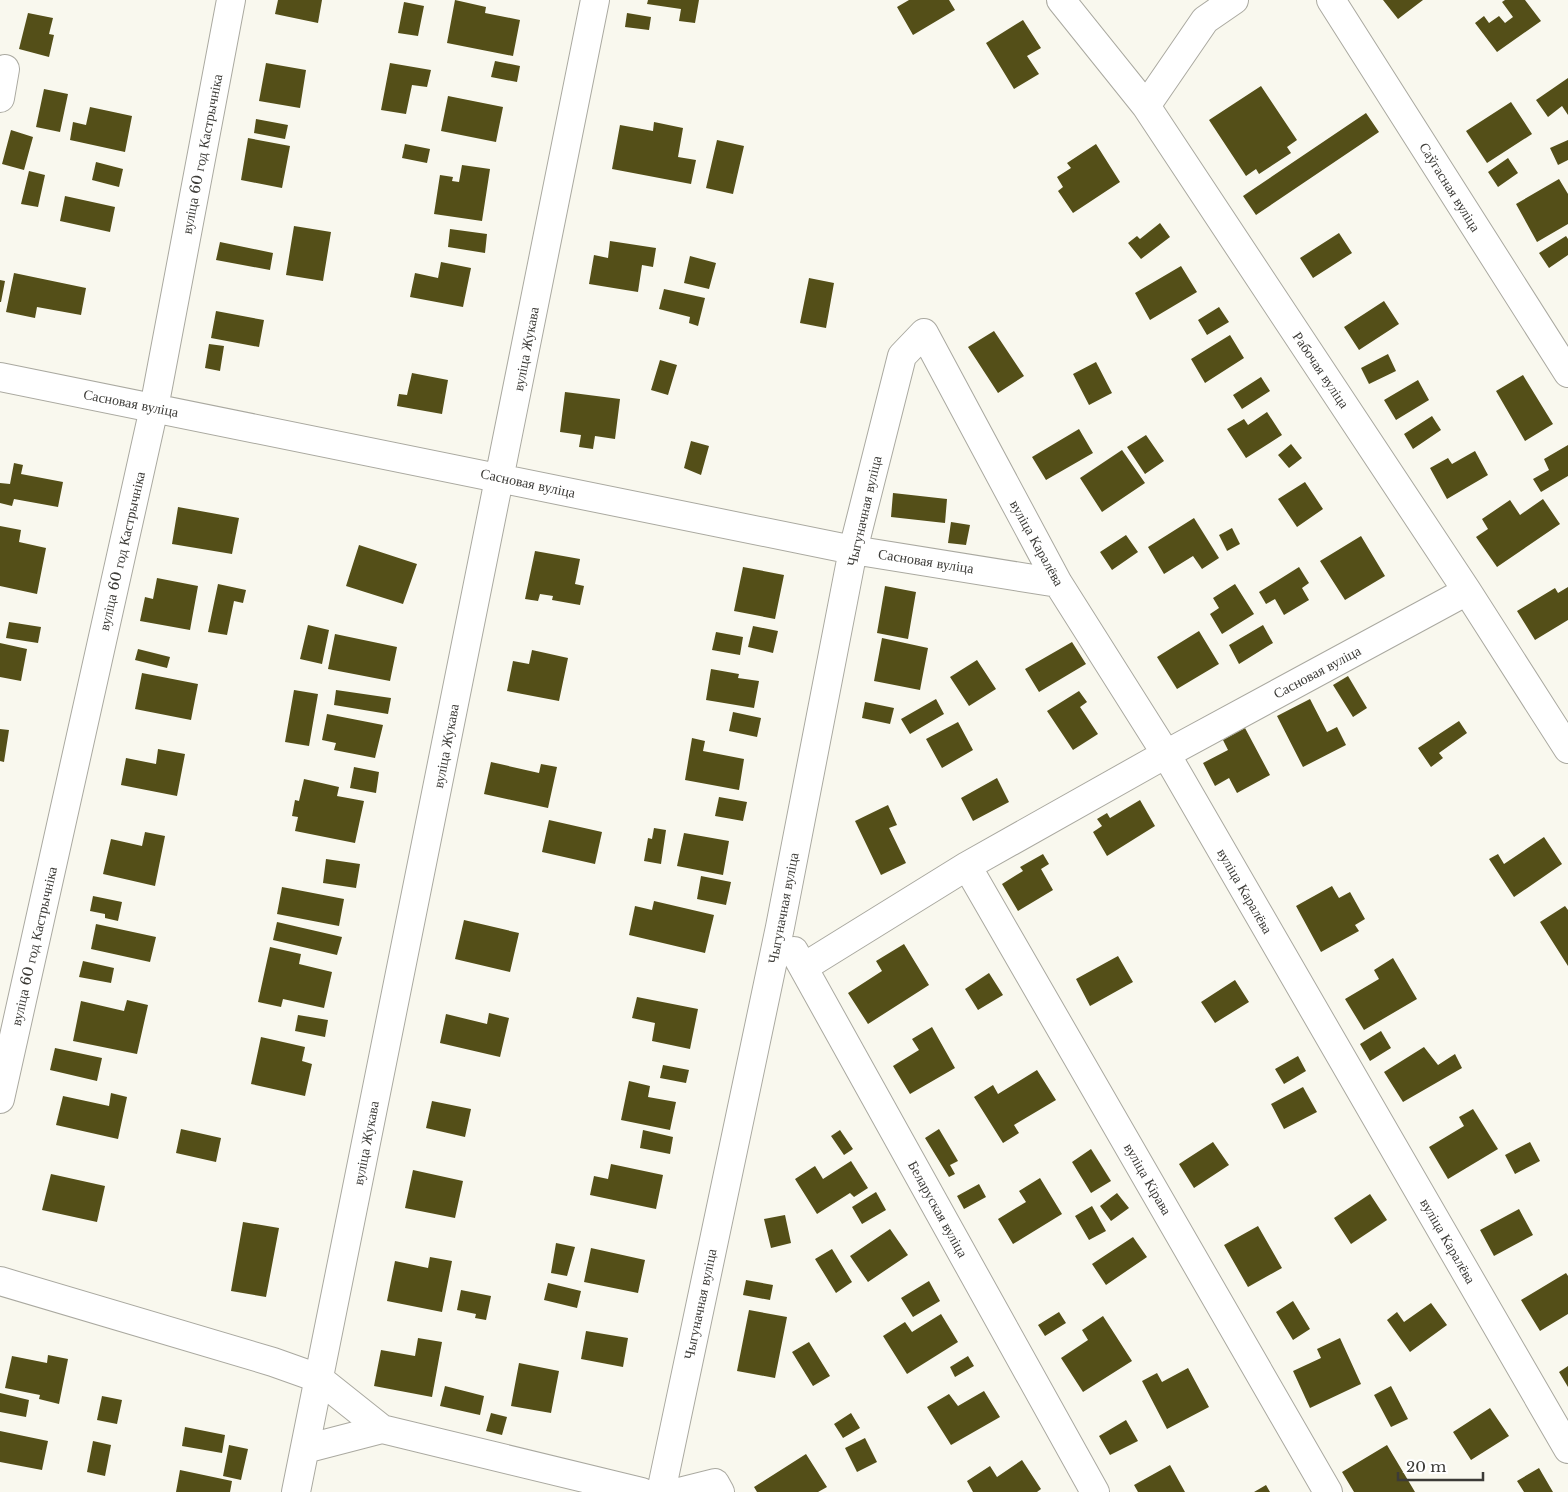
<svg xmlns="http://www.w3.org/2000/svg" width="1568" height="1492" font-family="'Libre Baskerville',serif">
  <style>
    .building { fill: #544f18 }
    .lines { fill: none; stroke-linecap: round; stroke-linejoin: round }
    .minor-casing { stroke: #aaa9a0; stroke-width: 30 }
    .minor { stroke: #fff; stroke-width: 28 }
    .labels { text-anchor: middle; stroke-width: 5; stroke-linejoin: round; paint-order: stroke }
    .street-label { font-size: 14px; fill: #3c3b37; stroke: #fff }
  </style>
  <rect width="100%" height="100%" fill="#f9f8ee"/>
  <path class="building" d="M278 0H322L318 23 275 14Z
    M455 0 486 7 485 13 520 20 513 56 447 43Z
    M648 0H699L695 23 679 21 681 9 647 4Z
    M909 0H949L955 10 913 35 897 7Z
    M1383 0H1423L1398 19Z
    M1505 0H1525L1541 21 1497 52 1475 23 1484 16 1489 23 1499 16 1505 23 1513 17 1502 2Z
    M404 2 424 6 418 36 398 33Z
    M28 13 53 18 49 34 54 35 49 57 19 49Z
    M627 13 651 17 649 30 625 27Z
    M1023 20 1041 48 1027 56 1039 74 1014 89 986 43Z
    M495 61 520 66 517 82 491 77Z
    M266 63 306 70 300 108 259 101Z
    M390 63 431 70 427 87 412 85 406 114 381 110Z
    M1568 78V115L1562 106 1548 117 1536 100Z
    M1261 86 1297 140 1287 147 1291 153 1259 174 1256 169 1246 176 1209 120Z
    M44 89 68 94 60 132 36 127Z
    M448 96 503 107 496 142 441 131Z
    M1511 102 1532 134 1487 163 1466 131Z
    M90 107 132 116 125 152 70 140 73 122 86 125Z
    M1366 113 1379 132 1256 215 1243 196Z
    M256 119 288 125 285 139 254 133Z
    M654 122 683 128 678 157 696 160 691 184 612 169 620 125 653 131Z
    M11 130 33 137 24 170 2 164Z
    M248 138 290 146 282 188 241 180Z
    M717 140 744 146 733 194 706 188Z
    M1568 140V160L1558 165 1550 148Z
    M405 144 430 149 427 163 402 158Z
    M1096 144 1120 182 1073 213 1058 191 1063 187 1057 177 1071 168 1067 163Z
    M1508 158 1518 173 1498 187 1488 172Z
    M96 162 123 169 119 187 92 180Z
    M462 165 490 169 482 221 434 214 440 175 453 177 452 181 459 182Z
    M29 171 45 175 38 207 21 204Z
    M1559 179 1568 194V224L1537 242 1516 204Z
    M65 196 115 207 110 232 60 221Z
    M1160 223 1170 237 1141 259 1128 243 1137 236 1140 239Z
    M294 226 331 232 323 281 286 275Z
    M450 229 487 234 485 253 448 247Z
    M1339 233 1352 253 1313 278 1300 258Z
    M1566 236 1568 239V255L1549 268 1539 253Z
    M610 241 656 248 653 267 642 265 638 292 589 284 594 255 608 258Z
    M220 242 273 253 270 270 216 260Z
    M690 256 716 263 709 289 684 283Z
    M441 262 471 268 463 307 410 297 415 273 438 278Z
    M1181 266 1197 292 1150 320 1135 293Z
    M14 273 86 288 81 315 37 307 35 318 6 312Z
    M809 278 834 283 826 328 800 323Z
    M0 280 5 281 1 302H0Z
    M664 289 705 298 698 326 689 323 690 317 659 309Z
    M1384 301 1399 324 1359 350 1344 327Z
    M1219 307 1229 322 1207 335 1198 320Z
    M216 311 264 320 259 347 211 338Z
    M994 331 1024 376 998 393 968 347Z
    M1230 335 1244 358 1205 383 1191 359Z
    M209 344 224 346 220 371 205 368Z
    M1388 354 1396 371 1369 384 1361 368Z
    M660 360 677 365 668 395 651 390Z
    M1096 362 1112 393 1089 405 1073 374Z
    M412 373 448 380 442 414 397 406 399 394 407 395Z
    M1523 375 1553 424 1525 441 1496 391Z
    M1261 377 1270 391 1242 409 1233 395Z
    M1418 380 1429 400 1396 420 1384 400Z
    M565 392 620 399 615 439 595 436 593 449 579 447 581 435 560 432Z
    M1267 412 1282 435 1246 458 1227 429 1244 419 1248 425Z
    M1432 416 1441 430 1413 449 1404 434Z
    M1079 429 1093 453 1046 480 1032 457Z
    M1146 435 1164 461 1145 474 1127 447Z
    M691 441 709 446 701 475 684 468Z
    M1291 444 1302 458 1289 468 1278 455Z
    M1568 445V476L1541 492 1533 479 1549 470 1544 459Z
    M1122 450 1145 483 1102 512 1080 478Z
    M1475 451 1488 475 1447 499 1430 468 1448 458 1452 464Z
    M14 463 23 465 21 474 63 482 58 507 14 499 12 506 0 503V483L10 484Z
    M1305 482 1323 509 1297 527 1278 499Z
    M893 493 947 499 945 523 891 517Z
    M1543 499 1560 524 1497 567 1476 537 1488 529 1482 519 1510 500 1520 515Z
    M178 507 239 518 232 554 172 544Z
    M1194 518 1219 558 1202 569 1193 556 1164 574 1148 547Z
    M951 522 970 525 966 545 948 543Z
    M0 526 21 530 19 542 46 548 37 594 0 586Z
    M1232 528 1240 544 1227 551 1219 535Z
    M1126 535 1138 552 1112 570 1100 552Z
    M1361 536 1385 576 1345 600 1320 561Z
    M359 545 417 564 403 604 346 586Z
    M535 551 580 559 575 584 584 586 580 605 552 600 553 596 540 594 538 601 525 599Z
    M743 567 784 575 775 619 734 611Z
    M1299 567 1309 583 1302 588 1309 600 1284 615 1275 599 1266 604 1259 592Z
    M157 578 198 586 190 630 140 621 145 597 153 599Z
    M218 584 246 590 243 603 234 601 227 635 208 632Z
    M1235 584 1254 614 1222 634 1210 614 1219 608 1213 598Z
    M885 586 916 592 908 639 877 633Z
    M1568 587V620L1535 640 1517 611 1555 588 1558 593Z
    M9 622 41 627 38 643 6 638Z
    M308 625 329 630 322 664 300 659Z
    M1263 625 1273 643 1239 664 1229 645Z
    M753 626 778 631 773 653 748 647Z
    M1199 631 1219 664 1177 689 1157 657Z
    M716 632 743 637 740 655 712 650Z
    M335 634 397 647 390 681 328 669Z
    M882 638 928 648 920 690 874 681Z
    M1072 642 1086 664 1039 692 1025 669Z
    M0 643 27 649 21 681 0 677Z
    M138 649 170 657 167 668 135 660Z
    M532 650 568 658 559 701 507 691 513 661 529 664Z
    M977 660 996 689 969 706 950 677Z
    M711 669 739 674 738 678 759 681 754 708 706 700Z
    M142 673 198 684 191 720 135 709Z
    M1348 676 1367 708 1353 717 1333 685Z
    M294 690 318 694 309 746 285 742Z
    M336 690 391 698 388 714 334 705Z
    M1079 691 1087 702 1080 707 1098 734 1073 750 1047 711Z
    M936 699 944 714 910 734 901 719Z
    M1310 699 1327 732 1337 727 1346 745 1303 767 1277 716Z
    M865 702 894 708 890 724 862 718Z
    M733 712 761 718 757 737 729 731Z
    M327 714 383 725 375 758 334 750 336 743 322 740Z
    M1459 721 1467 733 1439 753 1443 758 1431 767 1418 748Z
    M958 722 973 750 942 768 926 739Z
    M1245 728 1270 775 1237 793 1229 778 1215 786 1203 763 1228 750 1223 740Z
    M0 729 9 730 4 762 0 761Z
    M692 738 705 741 703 751 744 759 739 790 685 780Z
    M158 749 185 754 177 796 121 785 126 758 156 764Z
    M491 762 539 773 541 764 557 767 548 808 484 794Z
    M354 767 379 772 376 793 350 788Z
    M997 778 1009 802 973 821 961 798Z
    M304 779 339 787 337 796 364 801 355 843 295 831 298 817 292 816 295 800 299 801Z
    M719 797 747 802 743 821 715 816Z
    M1140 800 1155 826 1107 856 1093 832 1102 826 1097 819 1107 813 1110 818Z
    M888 805 897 825 889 828 906 863 881 875 855 821Z
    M549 820 602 832 595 864 542 852Z
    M654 828 666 830 661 864 644 861 648 838 652 839Z
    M145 832 165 836 155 886 103 874 111 839 142 846Z
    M684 833 729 841 723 875 677 866Z
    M1544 837 1562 864 1514 897 1489 859 1498 854 1504 864Z
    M1043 854 1049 864 1041 869 1053 890 1018 911 1002 884 1023 871 1020 867Z
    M326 859 360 864 356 888 323 883Z
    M701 876 731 882 726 905 697 899Z
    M1332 886 1339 898 1350 892 1365 919 1355 925 1359 931 1321 952 1296 906Z
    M282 887 344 899 339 926 277 914Z
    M93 896 122 902 118 921 105 918V914L90 911Z
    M654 901 714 915 705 953 629 935 635 906 652 910Z
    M1565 906 1568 910V966L1540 922Z
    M464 920 519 933 510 972 455 959Z
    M277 922 342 937 337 955 273 940Z
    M96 924 156 937 150 962 91 949Z
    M904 944 929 985 868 1024 848 993 882 971 876 961Z
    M270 947 301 954 299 964 332 972 324 1008 283 999 281 1007 258 1002Z
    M1118 956 1133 982 1090 1006 1076 979Z
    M1393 958 1417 999 1364 1030 1345 999 1379 979 1374 970Z
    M83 961 114 968 111 983 79 977Z
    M989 973 1003 995 978 1010 965 989Z
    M1235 980 1249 1002 1215 1023 1201 1002Z
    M637 997 698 1009 690 1049 652 1041 655 1023 632 1018Z
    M127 1000 148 1005 137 1054 73 1041 81 1001 124 1011Z
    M489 1013 509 1018 500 1057 440 1043 446 1014 487 1024Z
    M298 1015 328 1020 325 1037 295 1031Z
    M932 1027 955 1068 910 1094 893 1066 919 1050 912 1039Z
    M1381 1031 1391 1048 1370 1061 1360 1044Z
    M261 1037 305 1047 302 1061 312 1064 305 1096 251 1084Z
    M1424 1047 1438 1065 1455 1054 1462 1068 1403 1102 1384 1072Z
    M55 1048 102 1058 97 1081 50 1070Z
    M1298 1056 1306 1071 1284 1084 1275 1069Z
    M663 1065 689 1070 686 1083 660 1078Z
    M1037 1070 1056 1100 1014 1125 1019 1133 1003 1143 974 1097 993 1085 998 1094Z
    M629 1081 650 1086 648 1097 676 1102 670 1130 621 1120Z
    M1303 1087 1317 1112 1284 1129 1271 1104Z
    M111 1093 127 1097 118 1139 56 1125 63 1096 109 1106Z
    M432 1101 471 1109 465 1137 426 1128Z
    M1473 1109 1498 1149 1448 1179 1429 1147 1464 1126 1459 1117Z
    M181 1129 221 1138 216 1162 176 1153Z
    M939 1129 958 1161 950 1165 955 1174 949 1177 925 1138Z
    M643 1130 673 1137 670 1154 640 1148Z
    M840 1130 853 1149 844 1155 831 1136Z
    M1213 1142 1229 1165 1194 1188 1179 1164Z
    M1530 1142 1540 1161 1515 1174 1505 1155Z
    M1091 1149 1111 1181 1091 1193 1072 1162Z
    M851 1161 868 1188 854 1197 850 1193 817 1214 795 1179 815 1166 823 1179Z
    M611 1164 663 1175 656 1209 590 1195 594 1176 608 1179Z
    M413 1170 463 1181 455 1218 405 1208Z
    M51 1174 105 1186 97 1222 42 1210Z
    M1040 1178 1062 1214 1013 1244 998 1219 1026 1202 1019 1191Z
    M979 1184 986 1197 964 1209 957 1196Z
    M876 1192 886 1210 862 1224 852 1207Z
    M1117 1193 1129 1208 1111 1221 1100 1206Z
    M1370 1194 1387 1220 1351 1244 1334 1218Z
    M1092 1206 1106 1231 1089 1240 1075 1216Z
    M1519 1209 1533 1235 1494 1256 1480 1230Z
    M785 1215 791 1243 771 1248 764 1219Z
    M243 1222 279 1228 266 1297 231 1291Z
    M1258 1226 1282 1268 1248 1287 1224 1245Z
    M890 1229 908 1255 868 1282 850 1256Z
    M1133 1237 1147 1257 1106 1285 1092 1264Z
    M556 1243 575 1247 567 1276 551 1273Z
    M591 1248 645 1260 638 1293 584 1282Z
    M832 1249 852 1282 836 1293 815 1259Z
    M430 1257 452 1261 442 1312 387 1301 395 1261 428 1268Z
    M1566 1273 1568 1276V1314L1540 1331 1521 1300Z
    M746 1280 773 1285 770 1300 743 1295Z
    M929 1281 940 1301 913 1317 901 1298Z
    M548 1283 581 1291 577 1308 544 1300Z
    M461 1290 491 1296 486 1320 475 1318 476 1314 457 1310Z
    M1293 1301 1310 1329 1293 1340 1276 1312Z
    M1431 1303 1447 1325 1410 1352 1387 1320 1397 1312 1404 1322Z
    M749 1310 787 1317 775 1378 737 1371Z
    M1059 1312 1066 1323 1045 1336 1038 1325Z
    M941 1314 958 1342 907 1374 883 1336 905 1322 912 1332Z
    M1103 1316 1132 1361 1083 1392 1061 1358 1088 1340 1082 1330Z
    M586 1331 628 1338 623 1367 581 1359Z
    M418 1338 442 1342 432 1397 374 1386 381 1350 415 1356Z
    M1340 1338 1361 1384 1310 1408 1293 1371 1321 1358 1317 1349Z
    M809 1342 830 1376 813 1386 792 1352Z
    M48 1355 68 1359 59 1404 39 1399 40 1395 5 1388 12 1356 47 1363Z
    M968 1356 974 1366 955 1377 950 1367Z
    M519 1363 559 1371 551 1413 511 1406Z
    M1568 1366V1387L1559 1372Z
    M1188 1368 1209 1407 1167 1429 1142 1381 1157 1373 1162 1382Z
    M445 1386 484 1396 480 1415 440 1406Z
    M1391 1386 1408 1419 1391 1427 1374 1395Z
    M984 1391 1000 1417 951 1445 927 1407 949 1394 958 1406Z
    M0 1393 29 1400 26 1417 0 1412Z
    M102 1396 122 1400 117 1424 97 1420Z
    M1490 1408 1509 1436 1471 1460 1453 1432Z
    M491 1413 507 1417 502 1435 486 1431Z
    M851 1413 860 1428 843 1438 834 1424Z
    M1126 1420 1138 1441 1110 1455 1099 1436Z
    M185 1427 225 1435 222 1453 182 1446Z
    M0 1431 48 1441 42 1470 0 1462Z
    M865 1438 877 1462 857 1472 845 1448Z
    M93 1441 111 1445 105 1476 87 1472Z
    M229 1445 248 1449 241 1480 223 1476Z
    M1387 1445 1415 1492H1354L1342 1472Z
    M806 1454 827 1487 818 1492H757L754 1487Z
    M1022 1460 1041 1489 1037 1492H973L967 1481 990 1466 997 1477Z
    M1170 1465 1185 1492H1138L1134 1485Z
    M1539 1468 1553 1492H1524L1517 1481Z
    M180 1470 232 1481 230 1492H176Z
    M1266 1485 1270 1492H1254Z"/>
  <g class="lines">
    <g class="minor-casing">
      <path id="minor" d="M1061 0 1146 106 1467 591 1568 749
        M1331 0 1568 373
        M0 98 5 69
        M1146 106 1205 20 1234 0
        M0 377 853 550 1058 583
        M967 866 1328 1492
        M794 951 1095 1492
        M804 967 967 866 1166 754 1467 591
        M0 1099 154 408 231 0
        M0 1281 273 1362 318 1378 382 1429 642 1492
        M305 1449 382 1429
        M296 1492 595 0
        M661 1492 780 927 853 550 902 356 924 333 1058 583 1166 754 1568 1449
        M679 1492 715 1483 720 1492"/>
    </g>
    <use href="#minor" class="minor"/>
  </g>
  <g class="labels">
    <g class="street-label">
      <text transform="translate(202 154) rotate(-79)" y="5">вуліца 60 год Кастрычніка</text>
      <text transform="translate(1450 187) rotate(58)" y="5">Саўгасная вуліца</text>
      <text transform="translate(526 349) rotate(-79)" y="5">вуліца Жукава</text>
      <text transform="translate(1321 370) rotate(56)" y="5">Рабочая вуліца</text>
      <text transform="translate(131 403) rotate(11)" y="5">Сасновая вуліца</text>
      <text transform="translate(528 483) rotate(12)" y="5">Сасновая вуліца</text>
      <text transform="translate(864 511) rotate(-77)" y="5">Чыгуначная вуліца</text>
      <text transform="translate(1037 543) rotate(61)" y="5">вуліца Каралёва</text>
      <text transform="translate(122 551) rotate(-77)" y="5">вуліца 60 год Кастрычніка</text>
      <text transform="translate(926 561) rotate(9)" y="5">Сасновая вуліца</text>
      <text transform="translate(1317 672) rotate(-28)" y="5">Сасновая вуліца</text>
      <text transform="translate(446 746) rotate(-79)" y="5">вуліца Жукава</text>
      <text transform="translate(1245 891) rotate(60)" y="5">вуліца Каралёва</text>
      <text transform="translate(783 908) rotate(-79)" y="5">Чыгуначная вуліца</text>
      <text transform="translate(34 946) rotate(-77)" y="5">вуліца 60 год Кастрычніка</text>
      <text transform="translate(366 1143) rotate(-79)" y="5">вуліца Жукава</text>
      <text transform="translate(1148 1179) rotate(60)" y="5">вуліца Кірава</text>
      <text transform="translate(938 1209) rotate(61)" y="5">Беларуская вуліца</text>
      <text transform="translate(1448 1241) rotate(60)" y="5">вуліца Каралёва</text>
      <text transform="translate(700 1304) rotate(-78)" y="5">Чыгуначная вуліца</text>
    </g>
  </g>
  <path d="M1398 1472v8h85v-8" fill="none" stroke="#3c3b37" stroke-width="2.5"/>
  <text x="1406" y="1472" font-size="15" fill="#3c3b37" stroke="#ffffff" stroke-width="4" paint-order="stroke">20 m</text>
</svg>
